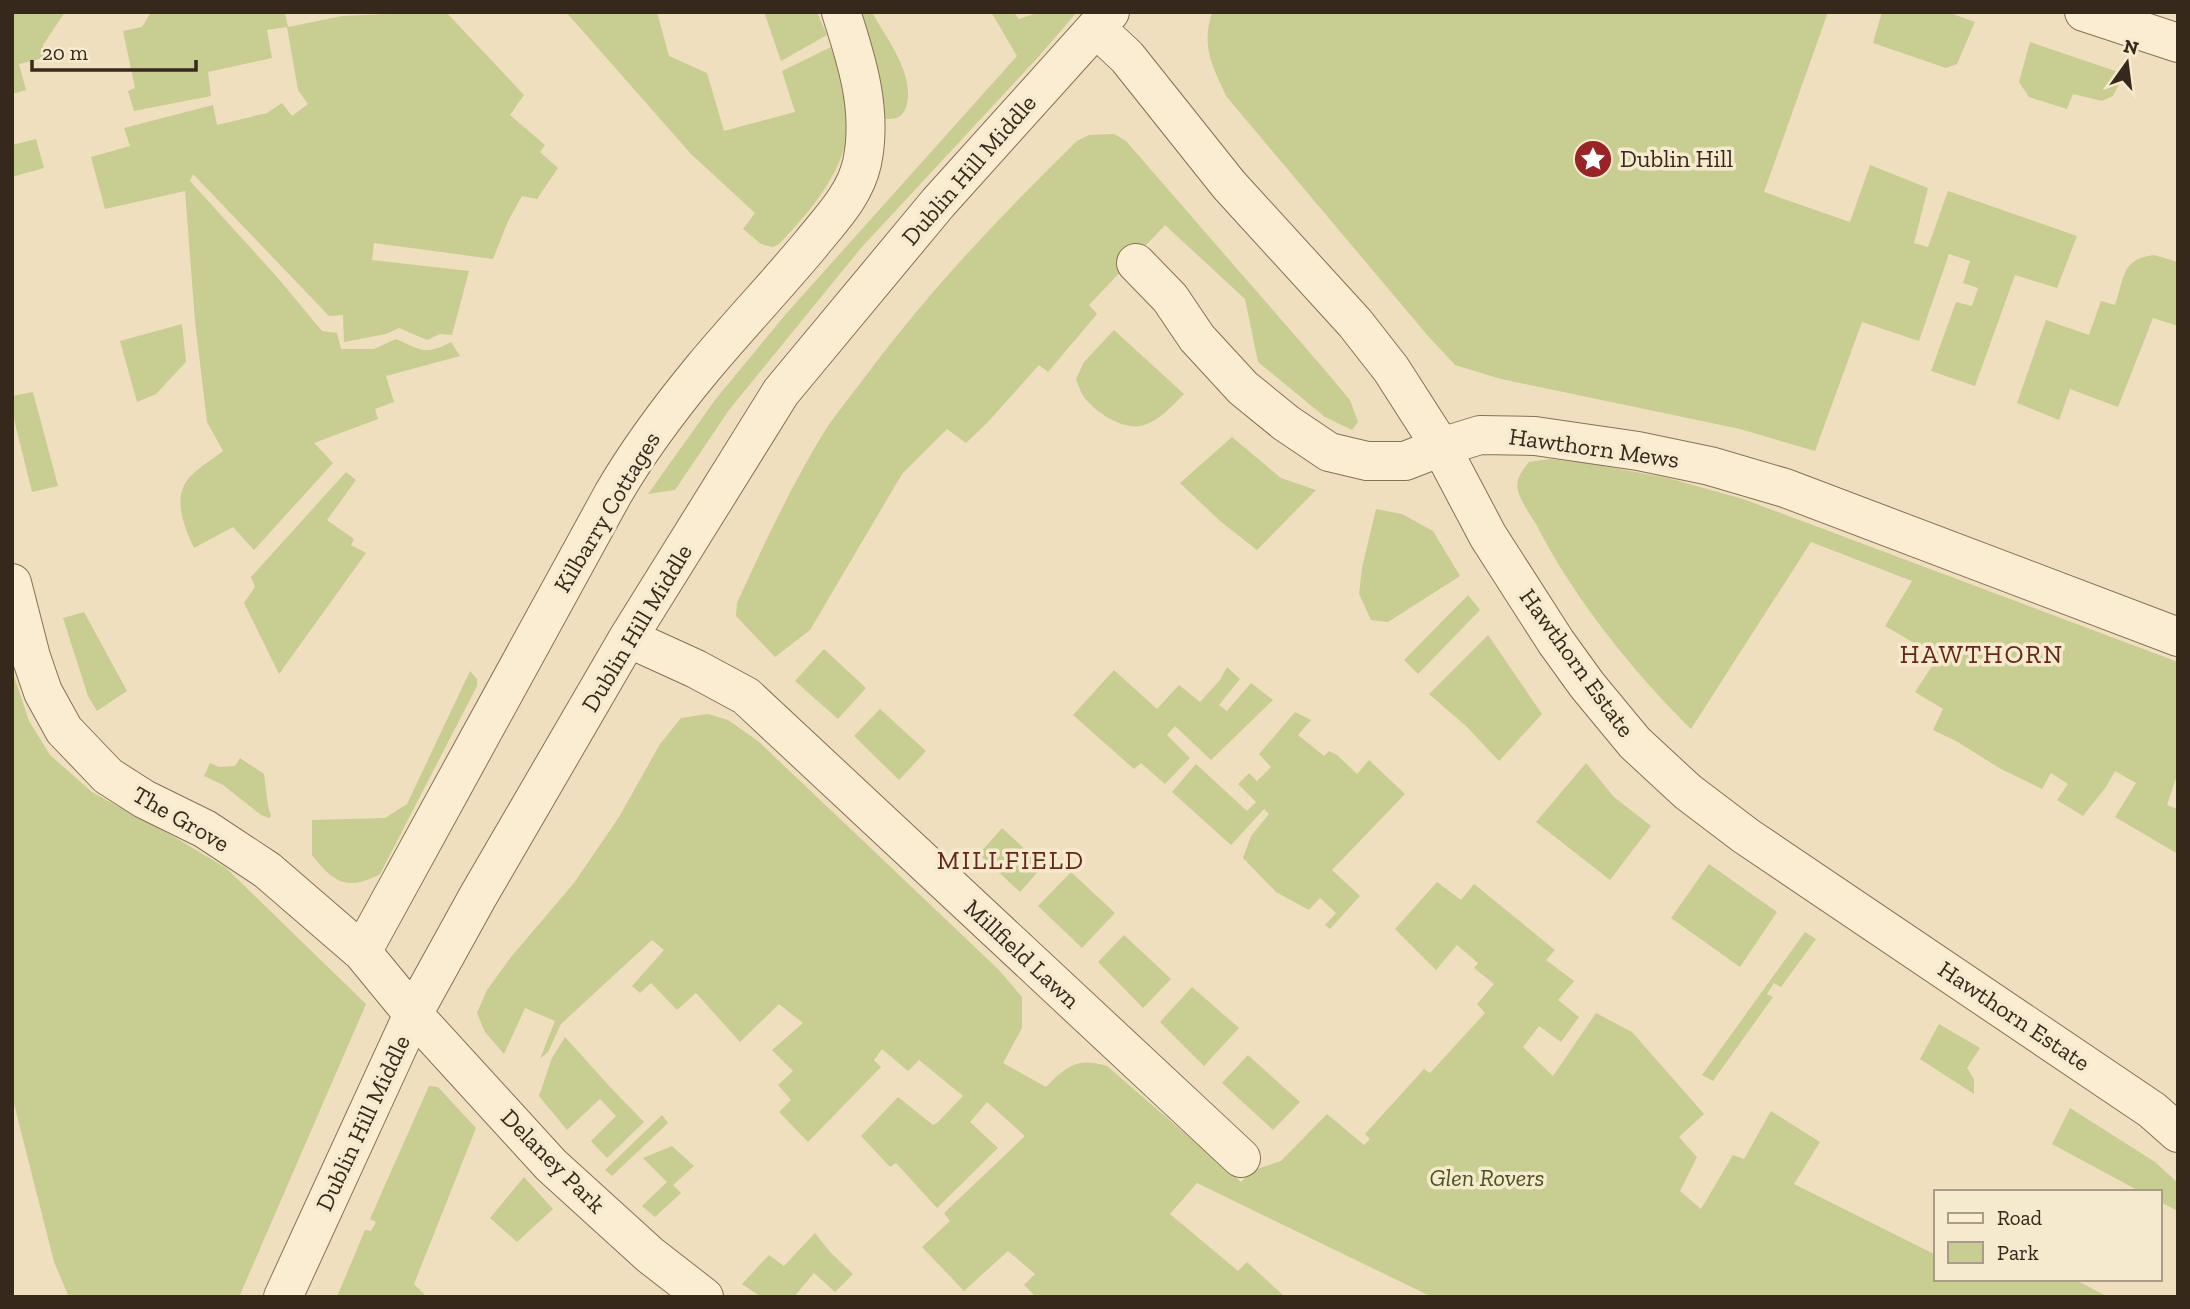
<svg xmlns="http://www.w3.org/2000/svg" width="2190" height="1309" font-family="'Zilla Slab',serif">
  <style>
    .green { fill: #c8cd92 }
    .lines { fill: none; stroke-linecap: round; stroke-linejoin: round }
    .minor-casing { stroke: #887056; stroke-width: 40 }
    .minor { stroke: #faedd2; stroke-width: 38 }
    .labels { text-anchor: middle; stroke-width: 7; stroke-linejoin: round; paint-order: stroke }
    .poi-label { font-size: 24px; fill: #37281c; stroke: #f6eace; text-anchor: start }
    .street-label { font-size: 24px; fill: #37281c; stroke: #f6eace }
    .park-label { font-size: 24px; font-style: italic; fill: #495421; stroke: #f6eace }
    .neighbourhood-label { font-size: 26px; letter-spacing: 2px; fill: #652719; stroke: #f6eace }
  </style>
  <rect width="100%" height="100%" fill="#efdfbe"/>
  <path class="green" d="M12 12H65L43 45 44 58 19 64 26 90 12 94Z
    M151 12H285L288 27 342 16 387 14 390 12H446L524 95 510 115 545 145 540 152 558 168 537 199 522 196 508 221 493 259 374 243 372 260 469 271 452 335 440 334 427 340 399 328 386 334 344 342 343 315 329 316 193 174 190 181 277 277 322 331 337 333 341 349H374L396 339C421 350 425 356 451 342L460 356 386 376 394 402 375 409 378 419 314 443 333 463 254 550 233 527 194 548C185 528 172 500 188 479 197 468 212 460 223 451L207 422 195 321 185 191 105 209 91 157 130 146 124 128 213 105 217 125 267 113 282 103 292 116 308 104 298 90 287 27 267 30 272 58 208 72 211 96 134 111 128 91 135 88 123 31 142 27Z
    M566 12H657L669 56 707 73 724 131 795 112 782 71 831 47C838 70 848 96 848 120 849 168 809 213 778 245L772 247 761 244 743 229 755 213 691 154Z
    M764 12H817L827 35 781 61Z
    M854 12H872C887 40 916 75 906 107 902 120 891 120 879 118Z
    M991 12H1014L1019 19 1040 12H1077L1040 55 861 248 729 410 675 490 648 494 715 400 785 315 1017 56Z
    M1212 12H1828L1764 192 1850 222 1870 165 1928 188 1914 243 1928 247 1948 191 2077 236 2057 288 2015 275 1975 386 1931 371 1956 302 1972 306 1978 288 1963 283 1970 261 1949 254 1919 341 1862 322 1815 451 1740 429 1501 379 1455 365 1428 336 1226 96C1212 64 1201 48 1212 12Z
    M1882 12H1947L1975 22 1957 64 1946 68 1873 43Z
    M2030 42 2124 74 2113 96 2102 101 2073 94 2067 109 2029 97 2019 82Z
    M1114 134 1126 141 1324 369 1350 400 1358 422 1352 430 1325 417 1258 362 1245 299 1165 225 1089 305 1097 314 1048 372 1039 365 987 423 966 443 947 429 902 474 810 630 775 657 736 616 737 603C763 546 789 491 821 437 834 416 850 397 865 377 928 292 1001 215 1077 141L1089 135Z
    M36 139 44 168 12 177V145Z
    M2154 255 2178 262V326L2153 318 2118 407 2070 389 2059 420 2017 403 2046 320 2089 335 2101 301 2115 305C2125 277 2121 259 2154 255Z
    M182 324 186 362 156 394 137 402 120 341Z
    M1114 330 1184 394C1173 405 1159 421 1144 425 1125 432 1092 411 1082 394 1080 390 1078 384 1076 379L1084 362Z
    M33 392 58 486 32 492 12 411V396Z
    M1232 437 1281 478 1316 490 1257 550 1220 521 1180 483Z
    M1550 459 1587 463 1668 478 1743 499 2178 662V772L2167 805 2178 809V854L2115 817 2136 783 2115 771 2106 787 2083 816 2057 800 2068 784 2051 773 2042 789 2001 769 1956 741 1933 730 1943 709 1915 692 1938 657 1885 626 1912 581 1811 542 1691 729C1633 672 1573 597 1536 524 1530 514 1521 502 1518 491 1515 479 1522 471 1529 462Z
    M346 472 356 480 327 520 354 539 351 545 366 553 279 674 244 603 255 587 251 577Z
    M1376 509 1402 514 1433 531 1460 576 1388 622 1371 620 1359 594 1362 568Z
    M1468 595 1480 610 1418 674 1404 660Z
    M84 612 127 691 97 711 88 696 63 618Z
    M1488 635 1542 714 1499 761 1467 727 1429 694Z
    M824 649 866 688 838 719 795 681Z
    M1227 667 1240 679 1219 705 1227 711 1251 683 1273 700 1211 760 1175 726 1167 735 1190 758 1165 784 1141 763 1134 769 1073 715 1114 670 1157 709 1179 685 1200 702 1220 680Z
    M12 670 29 721 50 755 92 792 176 838 226 868 366 1004 239 1297H69L54 1262 12 1096Z
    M470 671 477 679V686L380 874C347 892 333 882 312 855V820L385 818 407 804Z
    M880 709 926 751 899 780 854 736Z
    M1295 712 1311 720 1298 735 1324 756 1329 751 1337 755 1357 774 1369 760 1405 794 1332 870 1360 896 1330 929 1325 925 1336 913 1320 898 1309 910 1276 892 1243 858 1251 836 1269 814 1264 809 1231 845 1172 792 1196 764 1247 811 1256 802 1238 784 1249 773 1257 781 1271 767 1259 754Z
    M708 714 728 720 758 741 998 969 1022 997V1028L1003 1063 1046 1087C1067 1066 1076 1057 1107 1066L1241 1182 1251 1171 1281 1161 1327 1114 1364 1145 1370 1139 1365 1134 1424 1069 1430 1073 1485 1013 1477 1004 1494 984 1474 968 1478 963 1457 945 1436 970 1395 929 1437 882 1461 900 1474 884 1555 950 1546 960 1574 981 1558 1000 1579 1017 1561 1042 1539 1026 1523 1047 1553 1076 1596 1013 1632 1032 1704 1114 1679 1137 1697 1157 1680 1191 1701 1209 1733 1155 1744 1159 1771 1111 1820 1142 1794 1184 1936 1255V1279H2074L2108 1297H1432L1197 1183 1170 1214 1238 1271 1247 1262 1285 1297H1036L1024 1285 1035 1274 1008 1251 964 1291 922 1247 950 1221 944 1213 1025 1136 987 1102 970 1122 998 1148 937 1208 896 1163 890 1167 861 1136 898 1097 933 1125 938 1122 963 1096 919 1060 908 1071 882 1049 874 1060 881 1067 808 1142 779 1112 791 1100 778 1085 793 1071 772 1050 803 1023 779 1004 740 1042 696 993 677 1010 651 983 640 993 632 986 664 950 652 940 561 1024 548 1052 540 1059 555 1021 525 1008 504 1054 485 1032 477 1013 487 990 511 957 574 883 619 817 660 744 681 718Z
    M240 758 264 774 268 806 271 816 269 818 261 815 223 785 204 776 210 763 219 767 235 766Z
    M1586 763 1614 797 1651 826 1610 880 1536 822Z
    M1002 828 1043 866 1020 892 979 854Z
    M1709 864 1777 912 1740 967 1671 918Z
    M1071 872 1115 913 1082 948 1038 906Z
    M1805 932 1816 939 1781 987 1774 983 1767 994 1773 997 1713 1081 1702 1075Z
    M1124 935 1171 979 1143 1008 1098 962Z
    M1192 987 1239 1028 1204 1066 1160 1022Z
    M1939 1024 1980 1048 1967 1068 1974 1079V1094L1920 1059Z
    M565 1037 611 1088 644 1122 607 1158 591 1141 616 1116 600 1099 567 1130 539 1096 552 1058Z
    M1248 1055 1300 1102 1273 1130 1222 1083Z
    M429 1086 438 1087 476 1128 414 1284 427 1297H337L365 1230 371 1231 376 1222 370 1219Z
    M2070 1108 2155 1162 2178 1183V1211L2160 1202V1192H2141L2052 1144Z
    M662 1115 668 1123 612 1176 605 1170Z
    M672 1146 694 1166 673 1185 681 1193 655 1217 642 1206 667 1182 643 1158Z
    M524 1177 553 1209 517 1242 490 1218Z
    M815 1233 830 1252 853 1274 835 1292 814 1273 794 1297H761L742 1284 769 1255 784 1266Z"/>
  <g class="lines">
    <g class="minor-casing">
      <path id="minor" d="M2084 12 2178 43
        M1096 28 1127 57 1229 185 1355 323 1391 369 1441 447 1480 435 1535 436 1638 451 1710 466 1785 488 2178 637
        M1136 263 1170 298 1197 338 1243 388 1286 423 1329 452 1367 461H1405L1441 447 1488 536 1556 642 1587 685 1635 743 1688 792 1746 836 2152 1110 2178 1133
        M12 583 31 657 43 692 64 730 108 776 144 799 205 829 267 870 362 952 413 1014 551 1165 650 1255 704 1297
        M628 638 696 669 746 696 1241 1158
        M362 952 613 494C639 449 670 408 703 368 738 326 776 286 811 244 831 219 855 195 862 163 873 111 857 61 841 12
        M283 1297 413 1014 477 898 628 638 781 392 938 203 1110 12"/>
    </g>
    <use href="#minor" class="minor"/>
  </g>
  <defs>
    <g id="sight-disc" transform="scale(2.0125)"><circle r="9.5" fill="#992428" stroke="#f6eace"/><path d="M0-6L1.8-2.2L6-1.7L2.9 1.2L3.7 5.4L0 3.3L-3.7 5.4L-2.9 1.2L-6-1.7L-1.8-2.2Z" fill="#fff"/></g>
  </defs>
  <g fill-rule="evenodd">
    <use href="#sight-disc" x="1593" y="159"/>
  </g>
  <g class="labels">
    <g class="poi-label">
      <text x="1620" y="167">Dublin Hill</text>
    </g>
    <g class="street-label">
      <text transform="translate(969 170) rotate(-49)" y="8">Dublin Hill Middle</text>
      <text transform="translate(1594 448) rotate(8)" y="8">Hawthorn Mews</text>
      <text transform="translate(607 512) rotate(-59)" y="8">Kilbarry Cottages</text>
      <text transform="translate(637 628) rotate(-59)" y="8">Dublin Hill Middle</text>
      <text transform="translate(1577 663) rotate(54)" y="8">Hawthorn Estate</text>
      <text transform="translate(181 819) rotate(30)" y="8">The Grove</text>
      <text transform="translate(1022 954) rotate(43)" y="8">Millfield Lawn</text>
      <text transform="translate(2014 1016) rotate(34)" y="8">Hawthorn Estate</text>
      <text transform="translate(363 1123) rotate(-65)" y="8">Dublin Hill Middle</text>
      <text transform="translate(553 1161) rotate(45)" y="8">Delaney Park</text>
    </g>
    <g class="park-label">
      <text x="1487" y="1186">Glen Rovers</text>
    </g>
    <g class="neighbourhood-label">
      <text x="1982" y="663">HAWTHORN</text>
      <text x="1011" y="869">MILLFIELD</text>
    </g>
  </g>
  <rect width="2190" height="1309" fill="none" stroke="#37281c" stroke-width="28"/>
  <rect x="1934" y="1190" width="228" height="91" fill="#f6eace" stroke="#aa9c87" stroke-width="2"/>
  <rect x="1948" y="1213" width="35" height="10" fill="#faedd2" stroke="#aa9c87" stroke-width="2"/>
  <text x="1997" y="1225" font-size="21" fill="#37281c">Road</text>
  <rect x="1948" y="1242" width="35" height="21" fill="#c8cd92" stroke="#aa9c87" stroke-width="2"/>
  <text x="1997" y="1260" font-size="21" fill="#37281c">Park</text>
  <g transform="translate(2127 63) rotate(14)" stroke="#f6eace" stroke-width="5" paint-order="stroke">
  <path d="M0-5L12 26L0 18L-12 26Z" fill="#37281c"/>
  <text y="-10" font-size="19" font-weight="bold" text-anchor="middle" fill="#37281c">N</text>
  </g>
  <path d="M32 60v10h164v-10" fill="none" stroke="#37281c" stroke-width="3.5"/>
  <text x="42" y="60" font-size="21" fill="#37281c" stroke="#f6eace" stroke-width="5" paint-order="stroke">20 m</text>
</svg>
